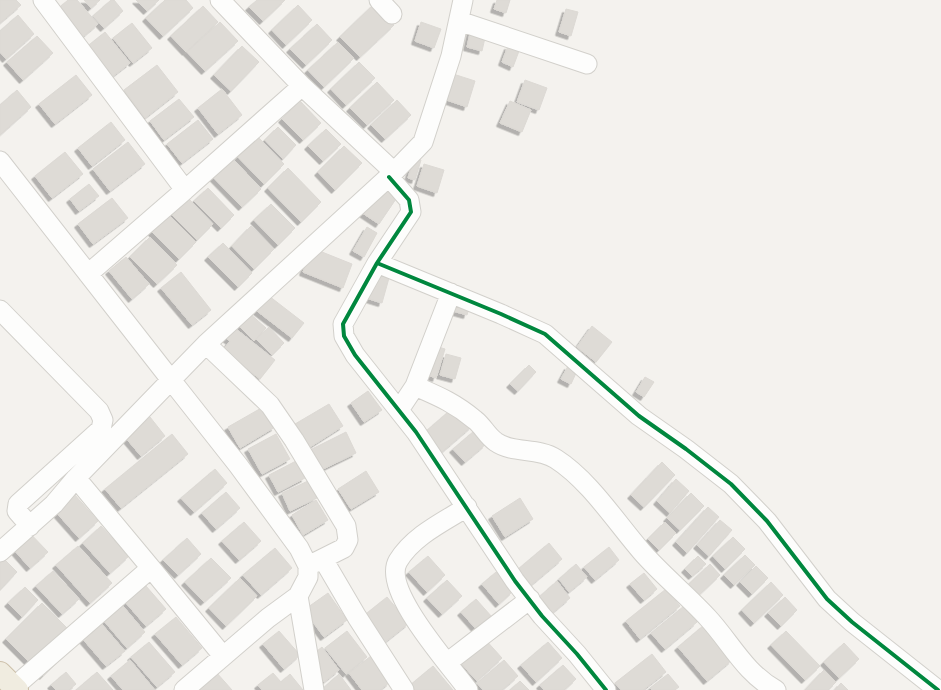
<svg xmlns="http://www.w3.org/2000/svg" width="941" height="690" font-family="'DM Sans',sans-serif">
  <style>
    .building { fill: #dedbd6; stroke: #dcd9d4; filter: url(#shadow) }
    .lines { fill: none; stroke-linecap: round; stroke-linejoin: round }
    .minor-casing { stroke: #d2d0cb; stroke-width: 21 }
    .trunk-casing { stroke: #ccbfa9; stroke-width: 24 }
    .minor { stroke: #fdfdfc; stroke-width: 19 }
    .trunk { stroke: #f0ece0; stroke-width: 22 }
    .cycleway-casing { stroke: #fff; stroke-width: 6 }
    .cycleway { stroke: #00873e; stroke-width: 4 }
  </style>
  <defs>
    <filter id="shadow"><feDropShadow dx="-3.5" dy="3.5" stdDeviation="0" flood-color="#0004"/></filter>
  </defs>
  <rect width="100%" height="100%" fill="#f4f2ee"/>
  <path class="building" d="M0 0H16L21 5 0 23Z
    M68 0H77L98 24 78 41 54 12Z
    M84 0H100L91 8Z
    M111 0H114L123 11 104 28 93 16Z
    M136 0H159L147 11Z
    M165 0H186L193 8 163 36 146 18Z
    M257 0H285L263 21 249 7Z
    M497 0H510L506 13 494 9Z
    M374 4 394 25 360 57 340 37Z
    M298 5 312 20 286 45 272 30Z
    M203 6 218 22 186 52 171 36Z
    M566 9 578 12 571 36 559 32Z
    M18 15 34 34 6 59 0 52V31Z
    M220 22 238 41 205 71 187 52Z
    M421 22 441 29 434 48 415 41Z
    M132 23 152 48 133 63 113 38Z
    M317 24 332 40 306 65 290 49Z
    M472 25 487 29 482 51 467 47Z
    M105 32 130 63 108 80 84 49Z
    M37 36 53 53 23 80 7 62Z
    M338 42 354 58 324 87 308 70Z
    M242 46 259 62 231 91 214 75Z
    M508 46 519 51 513 67 502 62Z
    M359 62 375 78 346 105 331 89Z
    M157 65 178 92 145 118 124 90Z
    M447 72 475 81 467 107 438 97Z
    M76 75 92 95 55 124 39 104Z
    M525 80 547 88 539 110 517 102Z
    M377 82 394 100 367 125 350 108Z
    M222 89 242 115 218 134 198 108Z
    M17 90 31 107 0 135V105Z
    M179 99 194 117 164 140 150 121Z
    M397 100 411 115 385 139 371 125Z
    M300 101 321 123 303 140 282 119Z
    M510 101 531 110 522 132 500 123Z
    M198 120 213 139 182 163 167 144Z
    M111 122 125 140 92 166 78 148Z
    M278 127 296 145 283 159 265 140Z
    M326 129 341 144 323 161 308 146Z
    M258 137 284 164 264 184 238 157Z
    M128 142 145 164 110 191 93 169Z
    M344 146 362 163 335 190 318 172Z
    M65 152 83 174 52 198 35 176Z
    M232 158 261 189 242 207 213 177Z
    M414 158 421 160 415 180 408 178Z
    M424 164 444 170 437 193 417 186Z
    M288 168 321 202 301 222 268 188Z
    M377 182 398 196 379 224 358 210Z
    M89 184 99 196 79 211 70 199Z
    M208 188 234 215 221 228 194 201Z
    M187 197 213 224 197 240 171 214Z
    M112 198 128 218 93 244 78 224Z
    M271 204 295 228 278 245 254 220Z
    M165 211 196 242 179 259 148 228Z
    M251 226 274 249 254 269 232 246Z
    M367 227 377 233 364 257 353 251Z
    M150 237 177 265 157 284 130 257Z
    M223 243 252 273 238 287 208 257Z
    M312 248 352 264 343 288 303 272Z
    M126 257 149 284 132 299 109 271Z
    M181 272 211 310 192 325 161 288Z
    M373 273 389 278 382 303 366 298Z
    M269 296 304 323 292 338 257 311Z
    M445 298 470 305 467 315 442 308Z
    M247 311 266 328 254 341 236 323Z
    M231 325 275 360 260 379 223 350 230 341 223 336Z
    M592 326 612 342 596 362 577 347Z
    M269 327 284 343 272 355 256 339Z
    M429 344 445 349 436 378 421 373Z
    M446 354 461 358 455 379 440 375Z
    M529 365 536 372 518 391 510 384Z
    M568 366 577 371 571 384 561 379Z
    M645 377 654 382 644 397 636 392Z
    M368 391 382 410 364 422 351 403Z
    M329 404 343 426 310 447 295 424Z
    M455 406 472 426 442 452 425 432Z
    M263 407 275 427 240 448 228 427Z
    M150 417 165 436 141 456 125 437Z
    M474 431 486 444 465 462 453 449Z
    M346 432 356 453 319 471 308 451Z
    M172 434 188 454 121 508 105 489Z
    M276 434 290 459 262 474 248 449Z
    M296 461 305 478 278 492 269 475Z
    M662 462 675 475 644 507 631 495Z
    M215 469 227 483 194 512 181 498Z
    M366 471 379 492 351 509 338 489Z
    M676 479 689 491 670 513 657 501Z
    M308 481 317 498 290 511 282 493Z
    M226 492 240 508 216 529 202 513Z
    M691 493 704 506 680 530 667 518Z
    M74 494 98 521 79 538 55 511Z
    M520 498 533 519 505 537 492 516Z
    M316 500 328 520 303 535 292 515Z
    M708 507 719 517 687 553 676 542Z
    M720 520 732 530 709 556 697 545Z
    M244 522 261 541 239 560 222 541Z
    M665 522 676 533 659 550 648 539Z
    M101 526 129 556 110 573 83 543Z
    M24 527 48 552 30 568 7 542Z
    M733 537 745 549 725 569 713 556Z
    M187 538 201 554 178 575 163 560Z
    M549 543 562 559 530 586 517 570Z
    M78 546 112 583 90 603 56 565Z
    M609 547 619 560 595 580 584 567Z
    M275 548 292 568 261 595 243 575Z
    M0 555 17 572 0 590Z
    M745 555 755 565 734 585 724 575Z
    M428 556 445 575 427 592 409 572Z
    M698 556 706 564 692 576 685 569Z
    M211 558 231 578 204 602 185 582Z
    M576 564 587 577 569 592 559 579Z
    M710 564 720 575 698 596 688 585Z
    M756 566 768 578 752 594 740 582Z
    M53 571 79 599 62 614 36 586Z
    M496 572 513 591 499 604 482 584Z
    M644 573 657 589 644 600 630 584Z
    M139 578 166 609 146 626 119 595Z
    M240 578 257 596 226 626 209 608Z
    M447 580 462 596 442 614 427 598Z
    M557 581 570 598 551 614 538 598Z
    M771 582 783 595 754 623 742 610Z
    M25 587 38 600 22 617 8 603Z
    M666 589 680 606 640 639 626 621Z
    M328 593 347 620 324 637 304 610Z
    M387 597 409 623 384 643 362 617Z
    M785 597 797 610 781 626 768 613Z
    M116 598 145 632 127 648 98 614Z
    M476 599 492 617 477 630 461 612Z
    M42 603 79 640 43 676 6 639Z
    M684 606 697 622 665 649 651 633Z
    M93 614 125 651 106 666 75 630Z
    M176 617 202 648 182 665 155 634Z
    M704 625 732 660 707 681 678 647Z
    M279 631 300 655 284 669 263 644Z
    M347 631 367 657 346 674 325 648Z
    M786 631 820 666 805 680 771 645Z
    M484 638 502 658 477 681 459 661Z
    M149 642 175 672 157 687 131 657Z
    M548 642 562 658 536 682 521 665Z
    M844 643 859 659 839 678 824 662Z
    M322 647 339 670 324 682 307 659Z
    M652 654 666 672 643 690H621L615 683Z
    M371 656 390 682 380 690H362L349 673Z
    M130 660 154 689V690H123L111 676Z
    M504 660 518 676 502 690H483L477 683Z
    M563 665 576 679 564 690H544L540 685Z
    M433 666 453 690H412L409 686Z
    M824 670 836 682 828 690H805Z
    M66 672 76 684 69 690H56L51 685Z
    M97 672 113 690H76Z
    M216 672 232 690H196Z
    M273 673 281 682 290 674 303 690H262L258 685Z
    M339 674 351 690H321Z
    M668 674 679 687 675 690H652L650 688Z
    M520 681 529 690H510Z
    M841 683 848 690H835Z"/>
  <g class="lines">
    <g class="minor-casing">
      <path id="minor" d="M43 0 185 190 88 274
        M379 0 392 14
        M459 21 587 64
        M302 86 394 172 423 142 451 56 463 0
        M0 161 171 380 206 344 394 172
        M389 177 409 200 411 212 377 263 343 324 344 336 355 355 416 432 515 581 542 616 577 654 606 690
        M185 190 302 86 220 0
        M377 263 501 314 545 334 639 416 686 449 731 484 767 521 827 599 852 622 938 690
        M0 310 99 411 103 420 101 429 18 504 17 511 30 526
        M206 344 270 405 294 440 346 526 348 540 344 548 308 566
        M415 386C438 396 455 403 475 420 483 426 487 436 496 442 513 454 538 447 556 459 589 480 616 522 642 552 662 575 687 595 708 618 731 643 745 673 776 690
        M399 410 415 386 451 293
        M76 478 151 568
        M467 507C443 522 413 536 398 561 381 590 451 666 468 690
        M0 552 54 504 76 478 171 380 238 465 299 548 308 566V577L298 596
        M323 559 357 617 404 690
        M448 662 530 599
        M14 687 151 568 223 656
        M184 690 268 618 298 596 314 690"/>
    </g>
    <g class="trunk-casing">
      <path id="trunk" d="M0 673 17 690"/>
    </g>
    <use href="#minor" class="minor"/>
    <use href="#trunk" class="trunk"/>
    <g class="cycleway-casing">
      <path id="cycleway" d="M389 177 409 200 411 212 377 263 343 324 344 336 355 355 416 432 515 581 542 616 577 654 606 690
        M377 263 501 314 545 334 639 416 686 449 731 484 767 521 827 599 852 622 938 690"/>
    </g>
    <use href="#cycleway" class="cycleway"/>
  </g>
</svg>
